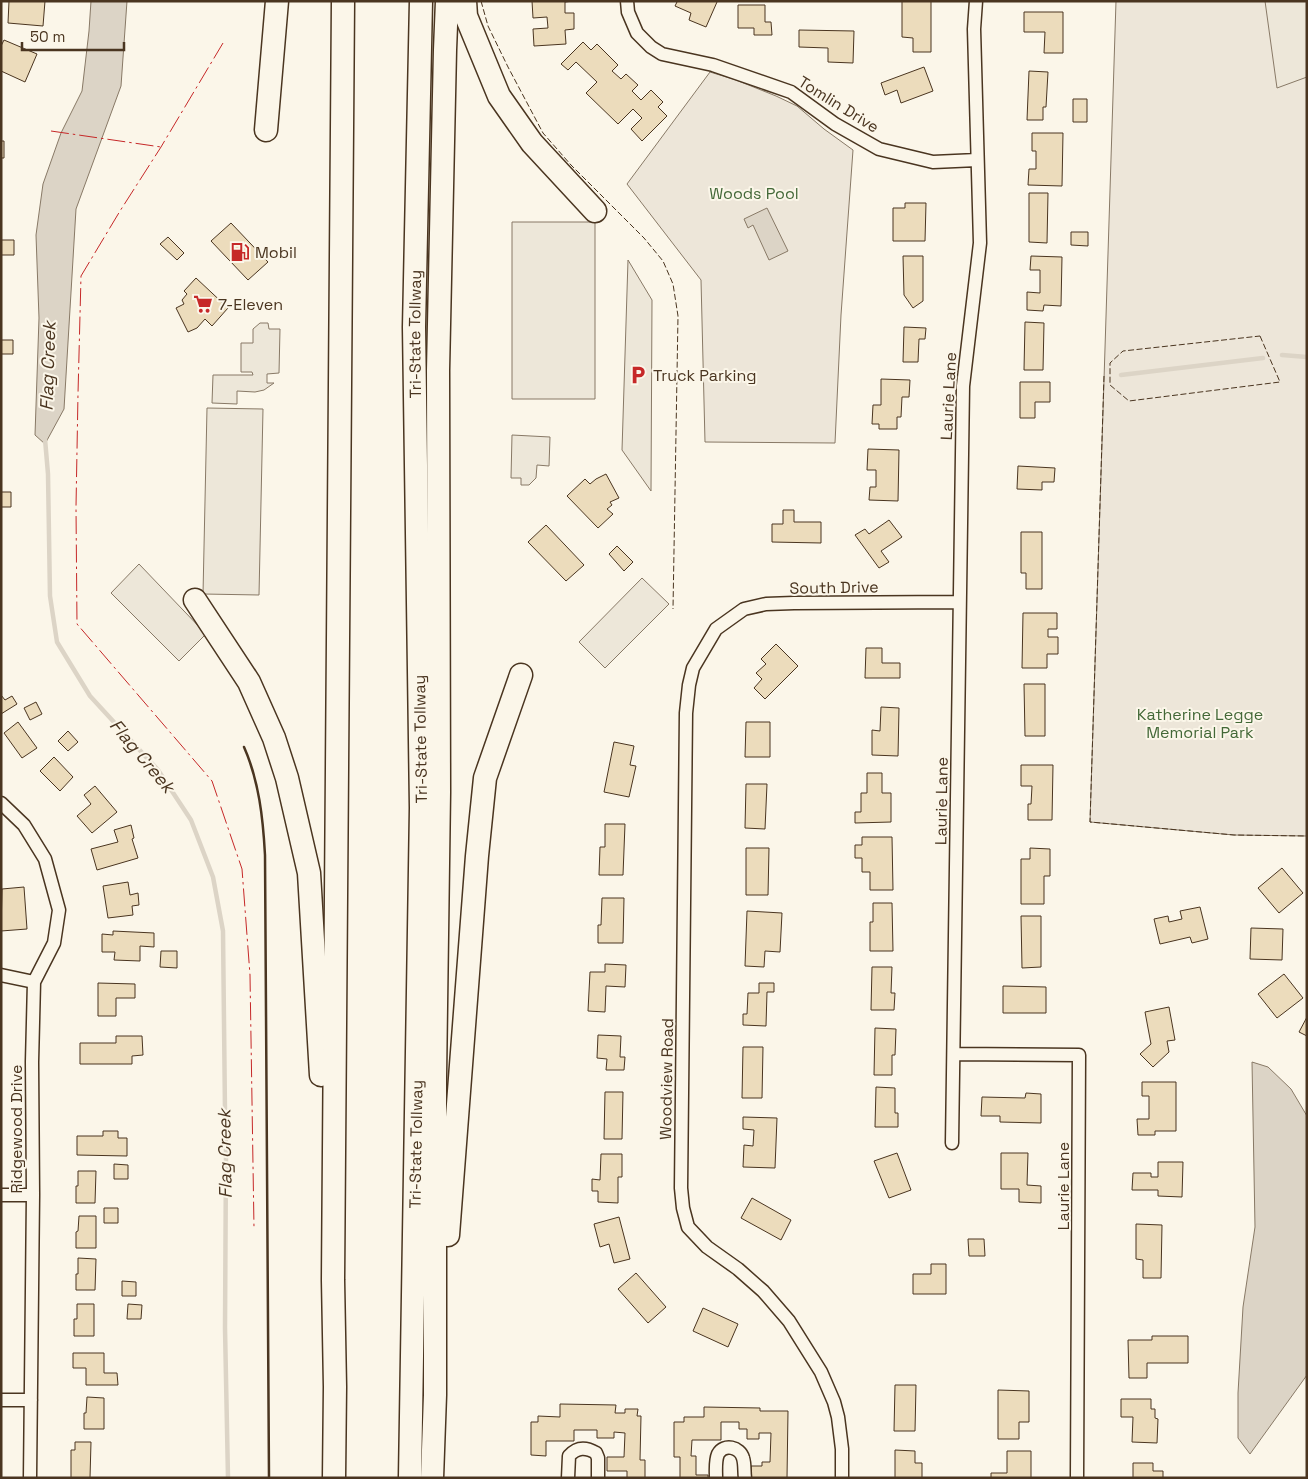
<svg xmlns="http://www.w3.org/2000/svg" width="1308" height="1479" font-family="'Space Grotesk',sans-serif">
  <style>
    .green { fill: #ede6d9; stroke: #887966 }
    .parking { fill: #ede7d9; stroke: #887966 }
    .water { fill: #dcd4c6; stroke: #887966 }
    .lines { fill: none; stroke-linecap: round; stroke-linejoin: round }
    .stream { stroke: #dcd4c6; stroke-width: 4.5 }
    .building { fill: #ecdcbc; stroke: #4a3520 }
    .street-casing { stroke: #4a3520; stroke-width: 15 }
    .highway-casing { stroke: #4a3520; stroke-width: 25 }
    .street { stroke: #fbf6e9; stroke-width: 12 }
    .highway { stroke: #fbf6e9; stroke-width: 22 }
    .fence { stroke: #4a3520; stroke-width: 1; stroke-dasharray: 6 2.5; stroke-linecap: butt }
    .wall { stroke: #4a3520; stroke-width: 2.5 }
    .power { stroke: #c62828; stroke-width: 1; stroke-dasharray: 18 4 2.5 4; stroke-linecap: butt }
    .labels { text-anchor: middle; stroke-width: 4; stroke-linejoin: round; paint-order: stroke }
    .street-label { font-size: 16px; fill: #4a3520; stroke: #fbf6e9 }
    .park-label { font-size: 16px; fill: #436837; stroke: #fbf6e9 }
    .poi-label { font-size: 16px; fill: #4a3520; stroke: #fbf6e9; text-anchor: start }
    .water-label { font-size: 18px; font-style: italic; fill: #4a3520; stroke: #fbf6e9 }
  </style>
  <rect width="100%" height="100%" fill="#fbf6e9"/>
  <path class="green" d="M1116 1H1307V836L1234 835 1090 822Z
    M710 72 736 80 776 96 797 106 824 129 853 150 841 315 835 443 705 442 701 280 627 184Z"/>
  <path class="parking" d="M1265 1H1307V77L1277 88Z
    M512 222H595V399H512Z
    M628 260 652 300 651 491 622 450Z
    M260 323H268L269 329H280L279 373 267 374V383H274L264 390 255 392 237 391V404L212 403 213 375H253L252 372H241V343H253V329Z
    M207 408 263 409 259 595 203 594Z
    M512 435 550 437 549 466 537 465 536 478 529 485H521V478H511Z
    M139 564 206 634 179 661 111 593Z
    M642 578 669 604 605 668 579 642Z"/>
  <path class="water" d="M91 1H127L121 86 76 209 64 409 45 444 35 435 39 318 36 235 43 184 61 133 82 91 89 31Z
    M767 208 788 251 769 260 753 225 748 228 744 219Z
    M1252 1062 1268 1067 1291 1089 1307 1116V1375L1250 1454 1238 1438V1393L1243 1307 1255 1227Z"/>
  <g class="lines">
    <path class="stream" d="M1282 355 1307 357
      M1121 375 1263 358
      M45 439 48 474 50 596 57 642 90 696 158 770 191 820 213 877 223 931 225 1112 226 1152 225 1328 228 1478"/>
  </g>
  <path class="building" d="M9 1H45L43 26 8 23Z
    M532 1H573L565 2V13H574V29L565 30 566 44 534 46 533 29 548 28 547 17 533 18Z
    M675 1H716L717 2 706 27 689 20 691 13 675 6 677 2Z
    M902 1H931V52H913V38L902 37Z
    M738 5H765V22H771L772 35H754V28H738Z
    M1024 12H1063V53H1044L1045 32H1024Z
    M799 30 854 31 853 63 828 62V48L799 47Z
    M4 40 37 54 25 82 1 71V46Z
    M583 42 591 50 597 44 618 65 612 71 621 79 626 74 638 85 632 91 641 100 651 90 663 102 658 107 667 116 642 141 631 129 642 118 633 109 618 124 586 93 597 82 576 62 568 70 561 64Z
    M924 67 933 91 901 103 897 90 885 95 881 83Z
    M1029 71 1048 72 1046 107H1043V120H1027Z
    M1073 99H1087V122H1073Z
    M1032 133H1063L1062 186 1028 185 1029 169H1036V151H1032Z
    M1 141H4V158H1Z
    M1029 193H1048L1047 243 1029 242Z
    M905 203H926L925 241H893V208H905Z
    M231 223 268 262 248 280 211 241Z
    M1071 232H1088V246L1071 245Z
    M168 237 184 253 177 260 160 244Z
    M1 240H14V255H1Z
    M903 256H923V301L913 308 904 295Z
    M1031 256 1062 257 1061 306 1044 305 1043 311 1027 310V292L1040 293V270H1030Z
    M196 278 228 308 212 326 205 319 197 328 188 332 176 308 184 304 182 300 187 294 184 291Z
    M1025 322 1044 323 1043 370H1024Z
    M904 327 926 328 925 339H919L918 362H903Z
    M1 340H13V354H1Z
    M881 379 910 380 909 397H902L901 417H897V429H879V424H872L873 405H881Z
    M1020 382H1050V402H1035V418H1020Z
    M868 449 899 450 898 501 869 500 870 487H876V470H867Z
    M1018 466 1055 468 1054 482H1042V490L1017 489Z
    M606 474 619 498 610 502 612 505 607 509 613 514 598 528 567 496 585 479 590 484 596 479Z
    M1 492H11V507H1Z
    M783 510H794V522H821V543L772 542V524H783Z
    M889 520 902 537 881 551 889 562 879 568 855 535 865 529 869 534Z
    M546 525 584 565 566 581 528 542Z
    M1021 532H1042V589H1026V573H1021Z
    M617 546 633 562 624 571 609 554Z
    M1023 613H1057V629H1048V637H1058V654H1047V668H1022Z
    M776 644 798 666 765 699 754 688 762 679 756 673 766 664 761 659Z
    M866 648H882V663H900V678H865Z
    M1024 684H1045V736H1025Z
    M1 695 5 700 12 696 17 704 1 714Z
    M36 702 42 714 30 720 24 708Z
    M881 707 899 708 898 756 872 755V730L880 731Z
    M18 722 37 748 22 758 4 733Z
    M746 722H770V757H745Z
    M68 731 78 742 68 751 58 741Z
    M614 742 634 746 630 765 636 766 629 797 604 792Z
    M54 757 73 777 60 791 40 771Z
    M1021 765H1053L1052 820H1028V804H1031L1032 786H1021Z
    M867 773H882V793H891V822L855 823V812H861V793H867Z
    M746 784H767L765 829 745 828Z
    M95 786 117 812 92 833 77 816 91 804 84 795Z
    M605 824H625L623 875H599L600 847H605Z
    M131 825 134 838 132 839 138 858 97 870 91 849 118 842 114 830Z
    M862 837H892L893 890H870V872H862V858H855V845H862Z
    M746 848H769L768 895H746Z
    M1030 848 1050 849V876H1044V904H1021V859H1030Z
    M1282 868 1303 893 1279 913 1258 888Z
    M128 882 130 895 138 893 139 905 132 906 133 915 108 918 103 886Z
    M24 887 27 929 1 931 2 889Z
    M602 898H624L623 943H598V925H601Z
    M873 903H892L893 951H870V922H873Z
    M1200 907 1208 939 1192 943 1190 937 1160 944 1154 919 1168 916 1169 922 1182 919 1180 911Z
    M747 911 782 913 780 952 765 951 764 967 745 966Z
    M1021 916H1041V967L1022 968Z
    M1251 928 1283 929 1282 960 1250 959Z
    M113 931 154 933V947L140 946V961L114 960 115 952H102V934L113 935Z
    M161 951H177V968L160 967Z
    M605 964 626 965 625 987 606 986 605 1012 588 1011 590 972H605Z
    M872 967H892L891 993H895L894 1010H871Z
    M1284 974 1303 998 1277 1018 1258 994Z
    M98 983 135 984V998H116V1016H98Z
    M759 983H774V992H767L766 1026 743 1025V1014H747L748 993H759Z
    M1003 986 1046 987V1013H1003Z
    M1169 1007 1175 1040 1167 1041 1169 1052 1153 1067 1140 1054 1151 1044 1145 1012Z
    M1307 1017V1036L1299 1032Z
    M875 1028 896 1029 895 1055H892V1075H874Z
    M598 1035 621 1036 620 1057H625L624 1070H606L607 1059 597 1058Z
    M116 1036H142L143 1055 132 1056V1064H80V1043H116Z
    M743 1047H763L762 1098H742Z
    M1142 1082H1176V1131H1155V1135H1138L1137 1119H1149V1096H1142Z
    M876 1087 895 1088V1113H898V1127H875Z
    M605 1092H623L622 1139H604Z
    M1026 1093 1041 1094V1123L1000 1122V1116H981L982 1097 1025 1098Z
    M743 1117 777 1118 775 1168 743 1167 744 1145 753 1146 754 1130 743 1129Z
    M103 1131H118V1138H127V1156L77 1155V1136H103Z
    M897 1153 911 1190 889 1198 874 1161Z
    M1001 1153H1028L1027 1185 1041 1186V1203L1019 1202V1189H1001Z
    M601 1154H622V1177H618V1203L598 1202V1191H592V1179L600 1180Z
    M1158 1162H1183L1182 1197 1158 1196V1190H1132L1133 1173H1151V1177H1158Z
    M114 1164 128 1165V1179H114Z
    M78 1171H96L95 1203H76V1186H78Z
    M752 1198 791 1220 781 1240 741 1218Z
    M104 1208H118V1223H104Z
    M79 1216H96V1248H76V1232L78 1231Z
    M619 1217 630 1259 614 1263 609 1244 600 1247 594 1224Z
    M1136 1224 1162 1225 1161 1278H1143V1260L1136 1259Z
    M968 1239H984L985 1256H969Z
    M78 1258 96 1259 95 1290H76V1274H78Z
    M931 1264H946V1294H913V1274H931Z
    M636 1273 666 1307 648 1323 618 1289Z
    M122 1281 136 1282V1296H122Z
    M77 1304H94V1336H74V1319H77Z
    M128 1304 142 1305 141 1319H127Z
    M703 1308 738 1324 728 1347 693 1331Z
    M1152 1336H1188V1363H1147V1378H1129L1128 1340H1152Z
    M73 1353H104V1373H117L118 1385H86V1368H73Z
    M895 1385H916L915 1431H894Z
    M998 1390 1029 1391V1422H1019V1439H998Z
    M87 1397 104 1398V1429H84V1413H86Z
    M1121 1399H1151V1409H1155V1418L1158 1419 1157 1443 1132 1442 1133 1417H1121Z
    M560 1404 616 1405 615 1413H625V1409H638L637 1416H641L640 1460H645V1478H627V1471H607V1457H624L625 1433 614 1432V1438H597V1430H574V1441H546V1456L531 1455V1422H538V1416L560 1417Z
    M704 1407 760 1408V1411H788L787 1478H751V1466H762V1462H770L771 1433H759V1439H747V1429H739V1422H721V1440H692L691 1456H696V1475H708V1478H680V1457H674V1422H684V1417H704Z
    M75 1442H91L90 1478H71V1450H75Z
    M895 1450 915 1451V1463H922V1478H895Z
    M1007 1451H1031V1478H991V1473H1007Z
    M1133 1463H1153V1471H1163V1478H1133Z"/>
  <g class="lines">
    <g class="street-casing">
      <path id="street" d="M627 1 628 12 637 33 651 47 662 54 713 65 791 92 835 124 879 149 933 162 977 160
        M1 803 24 825 45 859 59 910 54 943 34 982 32 1062 33 1195 30 1478
        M1 975 34 982
        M954 1054 1079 1055 1077 1478
        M952 1143 963 386 980 243 974 29 976 1
        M1 1195H33
        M1 1400H31
        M568 1478 569 1456C577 1447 586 1447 596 1453L598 1458V1478
        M716 1478C716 1470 715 1461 718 1454 724 1443 740 1447 743 1458 745 1464 744 1471 745 1478
        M842 1478V1449L838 1417 834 1402 821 1372 789 1321 763 1291 738 1269 707 1247 688 1227 683 1208 681 1188 686 713 689 685 693 668 716 629 744 609 766 604 794 603 959 602"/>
    </g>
    <g class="highway-casing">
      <g id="highway">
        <path d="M465 1 466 16 499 96 532 143 595 211"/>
        <path d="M266 130 277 1"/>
        <path d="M195 600 249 682 274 738 287 778 309 873 321 1075"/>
        <path d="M448 1235 477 856 485 778 521 675"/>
        <path d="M334 1478 335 1387 333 1280 343 1"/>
        <path id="s1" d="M410 1478 421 808 414 327 421 1"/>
        <path d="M432 1478 435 1395V1077L439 792 438 370 445 50 447 1"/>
      </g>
    </g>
    <use href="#street" class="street"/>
    <use href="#highway" class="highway"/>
    <path class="fence" d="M481 1 488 26 508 67 543 133 571 165 644 238 663 261 673 284 678 316 673 609
      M1260 336 1280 382 1129 401 1110 385V363L1123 351Z
      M1104 376 1090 822 1234 835 1307 836"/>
    <path class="wall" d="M244 747C259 781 263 818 265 855L269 1478"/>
    <path class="power" d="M223 43 161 147 120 211 81 276 78 394 76 507 77 624 212 781 242 869 250 975 254 1228
      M51 131 161 147"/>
  </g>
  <defs>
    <g id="fuel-bare" transform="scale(1.5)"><path d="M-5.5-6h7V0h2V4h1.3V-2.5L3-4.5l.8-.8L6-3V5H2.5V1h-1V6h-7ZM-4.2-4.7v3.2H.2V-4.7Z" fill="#c62828" stroke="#fbf6e9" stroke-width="2.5" paint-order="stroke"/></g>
    <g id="supermarket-bare" transform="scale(1.5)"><path d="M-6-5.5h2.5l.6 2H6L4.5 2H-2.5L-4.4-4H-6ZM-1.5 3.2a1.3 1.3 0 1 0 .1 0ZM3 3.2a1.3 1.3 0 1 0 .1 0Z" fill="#c62828" stroke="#fbf6e9" stroke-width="2.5" paint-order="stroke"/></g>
    <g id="parking-bare" transform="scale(1.5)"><path d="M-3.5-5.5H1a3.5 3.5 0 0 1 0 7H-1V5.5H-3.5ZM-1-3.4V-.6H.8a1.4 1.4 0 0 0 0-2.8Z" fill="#c62828" stroke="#fbf6e9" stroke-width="2.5" paint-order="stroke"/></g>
  </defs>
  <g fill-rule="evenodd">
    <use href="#fuel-bare" x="240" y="252"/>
    <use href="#supermarket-bare" x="203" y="304"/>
    <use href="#parking-bare" x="638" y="375"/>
  </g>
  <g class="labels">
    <g class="street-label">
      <text transform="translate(839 104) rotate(32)" y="6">Tomlin Drive</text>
      <text dy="6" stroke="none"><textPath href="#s1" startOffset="1144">Tri-State Tollway</textPath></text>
      <text transform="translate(948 396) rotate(-87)" y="6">Laurie Lane</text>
      <text transform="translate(834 587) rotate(-1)" y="6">South Drive</text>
      <text transform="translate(420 739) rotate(-91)" y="6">Tri-State Tollway</text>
      <text transform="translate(941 801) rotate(-89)" y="6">Laurie Lane</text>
      <text transform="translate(666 1079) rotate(-89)" y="6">Woodview Road</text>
      <text transform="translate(16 1129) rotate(-90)" y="6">Ridgewood Drive</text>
      <text dy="6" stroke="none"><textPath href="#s1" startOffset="334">Tri-State Tollway</textPath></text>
      <text transform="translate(1063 1186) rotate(-90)" y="6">Laurie Lane</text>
    </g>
    <g class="park-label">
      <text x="754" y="199">Woods Pool</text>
      <text x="1200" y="720">Katherine Legge<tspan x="1200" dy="18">Memorial Park</tspan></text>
    </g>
    <g class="poi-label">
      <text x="255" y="258">Mobil</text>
      <text x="218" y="310">7-Eleven</text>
      <text x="653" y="381">Truck Parking</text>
    </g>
    <g class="water-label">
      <text transform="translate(48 366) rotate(-88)" y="6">Flag Creek</text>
      <text transform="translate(142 756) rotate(50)" y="6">Flag Creek</text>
      <text transform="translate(225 1154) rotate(-91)" y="6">Flag Creek</text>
    </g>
  </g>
  <rect width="1308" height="1479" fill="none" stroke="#4a3520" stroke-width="5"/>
  <path d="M22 42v8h102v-8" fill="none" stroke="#4a3520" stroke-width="2.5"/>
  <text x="30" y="42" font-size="15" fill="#4a3520" stroke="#fbf6e9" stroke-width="4" paint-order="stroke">50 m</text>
</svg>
